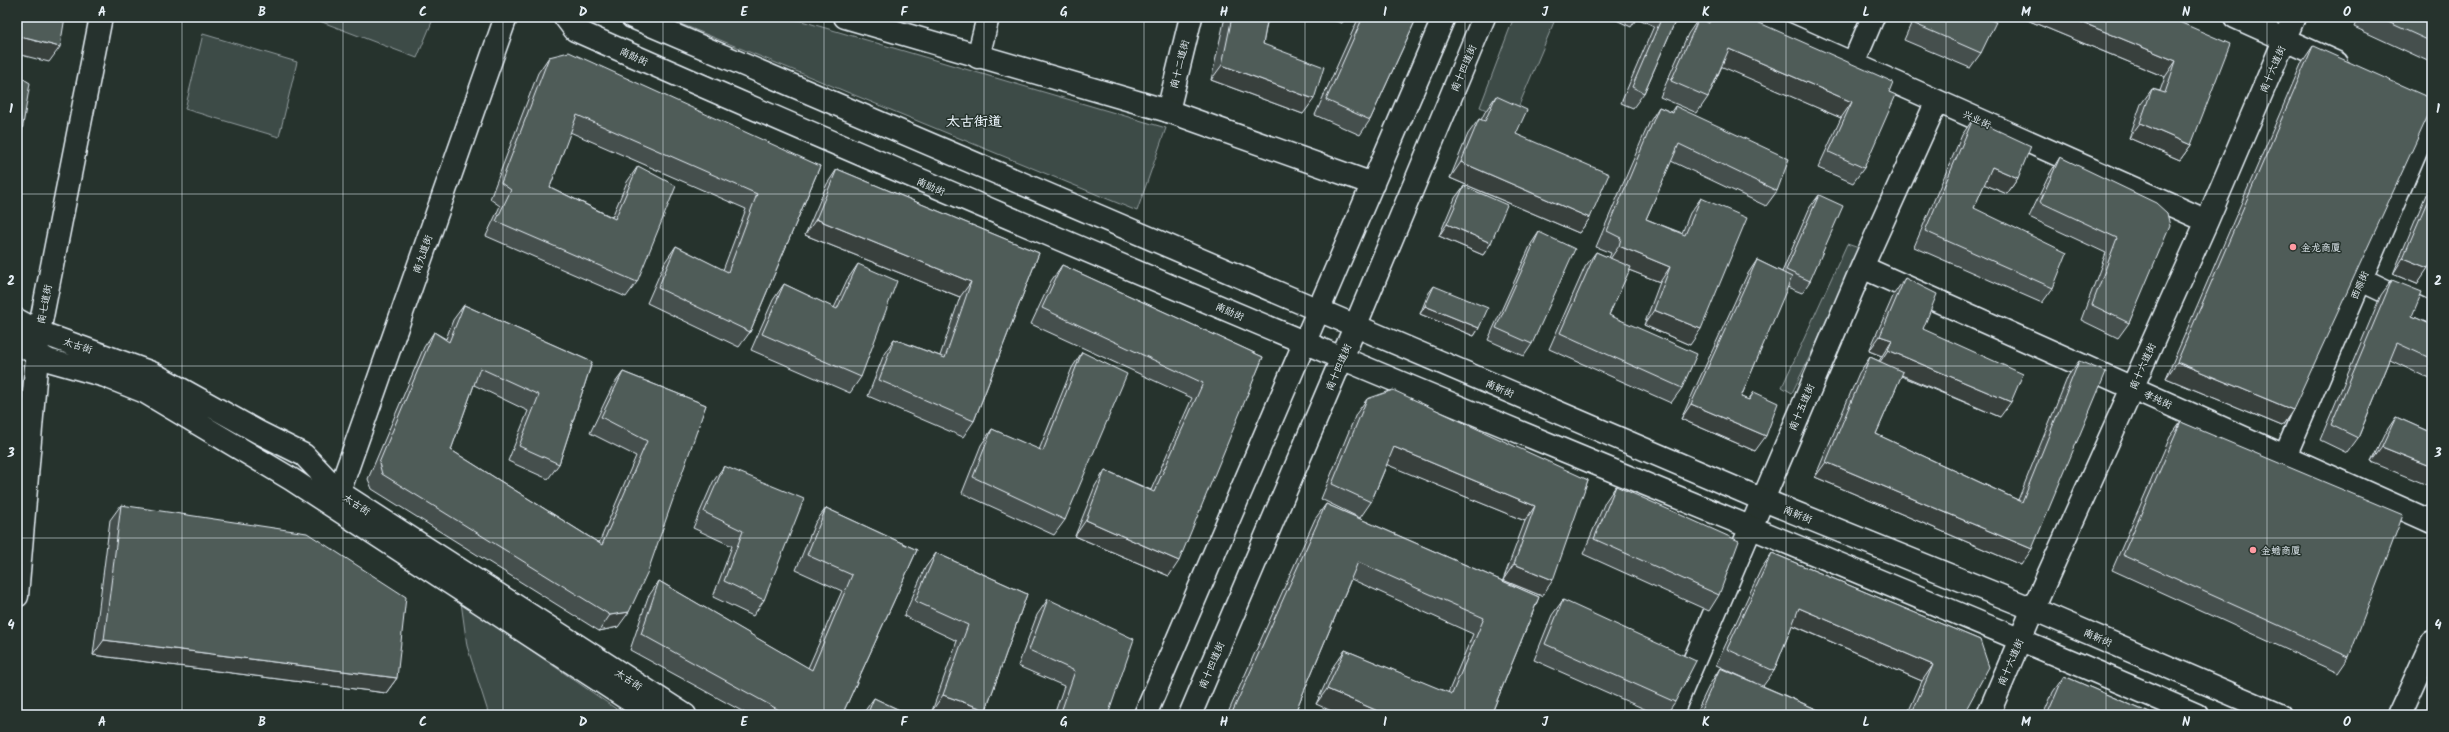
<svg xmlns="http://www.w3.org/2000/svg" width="2449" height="732" font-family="Kalam,'LXGW WenKai TC',sans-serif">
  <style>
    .green { fill: #3e4b47; stroke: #939ea0 }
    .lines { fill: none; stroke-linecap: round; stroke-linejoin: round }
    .minor-casing { stroke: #e8f1f8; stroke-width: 25 }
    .major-casing { stroke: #e8f1f8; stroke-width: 25 }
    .minor { stroke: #26332d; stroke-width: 22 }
    .major { stroke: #26332d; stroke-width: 22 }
    .wall { fill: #454f4d; stroke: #e8f1f8 }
    .shaded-wall { fill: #38403e; stroke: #e8f1f8 }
    .building { fill: #505c59; stroke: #e8f1f8 }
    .grid { fill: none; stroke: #e8f1f8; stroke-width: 1; stroke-opacity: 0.55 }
    .poi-dot { fill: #ff9aa2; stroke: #26332d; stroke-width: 1.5 }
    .labels { text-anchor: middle; stroke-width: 3; stroke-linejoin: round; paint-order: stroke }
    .street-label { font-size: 10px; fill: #e8f1f8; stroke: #26332d }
    .poi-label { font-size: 10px; fill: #e8f1f8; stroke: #26332d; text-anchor: start }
    .district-label { font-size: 14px; font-weight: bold; fill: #e8f1f8; stroke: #26332d }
    .neatline { fill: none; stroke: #e8f1f8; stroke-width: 1.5 }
    .grid-label { font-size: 13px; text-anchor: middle; font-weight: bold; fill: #e8f1f8 }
  </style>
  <rect width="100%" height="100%" fill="#26332d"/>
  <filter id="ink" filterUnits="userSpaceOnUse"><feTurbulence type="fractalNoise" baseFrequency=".025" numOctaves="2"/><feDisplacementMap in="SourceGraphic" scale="8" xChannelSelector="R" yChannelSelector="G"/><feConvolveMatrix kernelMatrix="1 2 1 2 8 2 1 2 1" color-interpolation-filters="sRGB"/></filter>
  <g filter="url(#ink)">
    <path class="green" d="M309 17H434L417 58Z
      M682 17H788L1166 128 1137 211 681 24Z
      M1514 17H1538L1554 22 1512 122 1480 107Z
      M203 34 297 62 279 137 185 109Z
      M1847 244 1862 249 1792 393 1782 387Z
      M461 602 625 715H489L467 646Z"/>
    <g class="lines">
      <g class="minor-casing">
        <path id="minor" d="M1748 17 2207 221
          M2235 17 2337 63
          M978 57 988 17
          M1853 64 1873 17
          M1168 111 1191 17
          M1862 267 2432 522
          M2361 280 2432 314
          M2285 456 2432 113
          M339 492 506 17
          M1671 715 1862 267 1937 101
          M1988 715 2033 609 2207 221 2294 17
          M2399 715 2432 642"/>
      </g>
      <g class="major-casing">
        <path id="major" d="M565 17 575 30C828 142 1084 250 1339 357 1625 477 1913 592 2197 715
          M632 17 1761 499 2033 609 2280 715
          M845 17 1168 111 1373 184
          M17 320 39 332 152 373 258 432 304 455 339 492 685 715
          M17 343 48 360 105 376 145 392 291 479 652 715
          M17 596 39 332 101 17
          M1145 715 1444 17
          M1190 715 1342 358 1484 17"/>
      </g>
      <use href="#minor" class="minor"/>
      <use href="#major" class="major"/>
    </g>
    <path class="wall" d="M1225 17H1268L1263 44 1303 114 1211 80Z
      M1359 17H1417L1370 120 1360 135 1315 115Z
      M1610 17H1677L1644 93 1633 108 1621 103 1654 26 1637 18 1631 27Z
      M1709 17H1746L1889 92 1864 168 1853 183 1818 168 1841 118 1722 66 1708 97 1697 113 1660 97 1688 34 1699 18 1706 21Z
      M1914 17H1983L1981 53 1970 68 1904 40Z
      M2020 17H2168L2191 145 2180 160 2129 138 2141 104 2152 89 2160 91 2165 77Z
      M2358 17H2432V63L2354 27Z
      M2313 46 2293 410 2282 426 2166 378 2302 62Z
      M549 57 820 166 750 332 739 347 647 303 665 262 676 246 723 270 746 209 570 132 550 187 612 217 627 182 638 166 637 282 626 297 486 236 500 206 490 199 538 73Z
      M1496 96 1516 134 1590 218 1579 233 1450 178 1468 134 1479 119 1481 120 1485 112Z
      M1675 106 1777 191 1766 206 1671 161 1646 219 1682 233 1690 213 1701 198 1690 345 1644 325 1660 282 1629 270 1609 315 1682 388 1671 403 1549 349 1585 267 1596 252 1609 258 1611 253 1596 247 1649 123 1659 107 1671 112Z
      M1973 119 2018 178 2007 194 1984 184 1974 208 2053 288 2042 303 1914 247 1962 135Z
      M2060 157 2167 213 2129 323 2118 338 2081 320 2106 253 2029 217 2050 173Z
      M837 169 1039 253 974 421 963 437 868 396 884 354 894 339 940 356 960 297 805 235 827 184Z
      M2432 180V266L2429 265 2417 284 2393 274Z
      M1464 186 1491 243 1483 255 1439 236 1455 198Z
      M1819 195 1810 281 1802 293 1787 287 1741 397 1748 400 1754 392 1755 451 1681 419 1747 275 1757 260 1782 272 1810 207Z
      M1539 232 1532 344 1524 356 1488 340 1531 244Z
      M858 264 861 377 850 393 751 350 773 300 784 284 834 308 847 280Z
      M1062 265 1263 357 1169 576 1075 536 1095 486 1105 470 1151 490 1192 398 1031 324 1051 281Z
      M1905 278 1923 329 2000 417 1901 376 1876 434 2018 500 2068 376 2079 361 2021 565 1815 477 1859 373 1870 357 1879 361 1882 356 1869 351 1894 294Z
      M2392 280 2412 316 2432 325V380L2390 360 2358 438 2347 453 2320 440 2381 295Z
      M1434 286 1479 328 1474 336 1420 314 1428 294Z
      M464 305 592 362 559 464 548 479 508 461 528 411 474 385 451 450 599 543 636 456 590 433 612 387 623 372 706 405 618 627 599 631 372 489 368 479 424 347 434 332 446 339 453 320Z
      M1082 352 1065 520 1054 535 962 493 981 445 992 429 1039 450 1072 368Z
      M1367 399 1588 480 1542 596 1503 580 1525 521 1387 464 1371 502 1360 518 1321 499 1356 414Z
      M2396 417 2432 433 2371 462 2385 433Z
      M2181 422 2349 657 2338 673 2112 570 2170 437Z
      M724 466 764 600 753 616 713 597 732 546 693 528 713 482Z
      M1616 486 1719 595 1709 611 1583 554 1605 502Z
      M1326 504 1539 597 1491 715 1316 704 1334 665 1345 650 1448 693 1473 634 1351 579 1294 715H1227L1315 519Z
      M121 505 397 678 386 693 93 655 110 520Z
      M826 508 917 550 842 715H749L630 650 648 597 659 581 808 668 842 591 796 570 815 523Z
      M936 553 1027 594 986 710 983 715H945L932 711 957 641 904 616 925 568Z
      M1772 553 1980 640 1963 715H1907L1922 681 1792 625 1774 671 1763 686 1830 715H1695L1710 684 1720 668 1755 683 1716 665 1761 569Z
      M1048 599 1108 715H1054L1064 686 1018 666 1037 615Z
      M1563 600 1675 702 1666 715H1658L1534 660 1552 615Z
      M2064 676 2154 715H2043L2053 692Z
      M874 698 910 715H862Z"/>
    <path class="shaded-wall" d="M1322 17H1347L1342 23Z
      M2020 17H2069L2176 61 2165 77Z
      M17 36 60 47 49 62 17 54Z
      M1729 49 1852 102 1841 118 1718 65Z
      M1222 65 1314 99 1303 114 1211 80Z
      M2140 123 2191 145 2180 160 2129 138Z
      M1461 162 1590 218 1579 233 1450 178Z
      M1992 167 2018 178 2007 194 1981 183Z
      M816 219 971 282 960 297 805 235Z
      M1447 224 1491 243 1483 255 1439 236Z
      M1619 246 1670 267 1660 282 1608 262Z
      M2432 255V266L2426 264Z
      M2403 258 2428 268 2417 284 2393 274Z
      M1425 306 1479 328 1474 336 1420 314Z
      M1654 310 1701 329 1690 345 1644 325Z
      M1880 336 1892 340 1882 356 1869 351Z
      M1888 350 2011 402 2000 417 1878 365Z
      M2177 362 2293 410 2282 426 2166 378Z
      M1691 404 1766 436 1755 451 1681 419Z
      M1394 447 1535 506 1525 521 1383 463Z
      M2382 447 2432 467V487L2371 462Z
      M1826 462 2032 549 2021 565 1815 477Z
      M1086 520 1179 561 1169 576 1075 536Z
      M1514 564 1553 580 1542 596 1503 580Z
      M1799 608 1933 665 1922 681 1788 623Z
      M629 612 618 627 599 631 610 615Z
      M104 640 397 678 386 693 93 655Z
      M1327 689 1387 715H1340L1316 704Z
      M943 695 986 710 983 715H945L932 711Z"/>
    <path class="building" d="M18 17H65L60 47 17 36Z
      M1232 17H1268L1263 44 1324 67 1314 99 1222 65Z
      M1363 17H1417L1370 120 1326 100Z
      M1662 17H1677L1644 93 1632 87Z
      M1712 17H1746L1893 82 1889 92 1896 95 1864 168 1829 152 1852 102 1729 49 1708 97 1671 81 1699 18 1709 23Z
      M1918 17H1983L1996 22 1981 53 1915 24Z
      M2069 17H2168L2230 44 2191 145 2140 123 2152 89 2165 93 2176 61Z
      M2377 17H2432V42Z
      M2313 46 2432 99V107L2293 410 2177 362Z
      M569 52 820 166 750 332 658 288 676 246 728 272 757 194 577 115 550 187 615 219 638 166 676 186 637 282 496 221 511 190 501 183 549 57Z
      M17 75 30 83 17 161Z
      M1496 96 1527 110 1516 134 1609 174 1590 218 1461 162 1479 119 1485 121Z
      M1675 106 1789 159 1777 191 1679 144 1646 219 1685 235 1701 198 1747 218 1701 329 1654 310 1670 267 1619 246 1621 238 1607 231 1659 107 1673 113Z
      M1973 119 2031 146 2018 178 1992 167 1974 208 2067 253 2053 288 1925 231Z
      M2060 157 2156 203 2167 213 2170 226 2129 323 2092 305 2117 238 2040 202Z
      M837 169 1039 253 974 421 879 380 894 339 945 358 971 282 816 219Z
      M1464 186 1507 205 1491 243 1447 224Z
      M2432 190V259L2428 268 2403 258Z
      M1819 195 1843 206 1810 281 1786 270Z
      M1539 232 1575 249 1532 344 1496 328Z
      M1596 252 1631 267 1609 315 1697 354 1682 388 1560 333Z
      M1757 260 1792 277 1741 397 1749 400 1754 392 1778 403 1766 436 1691 404Z
      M858 264 897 281 861 377 762 334 784 284 837 309Z
      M1062 265 1263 357 1179 561 1086 520 1105 470 1154 492 1203 383 1042 308Z
      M1905 278 1937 294 1923 329 2023 374 2011 402 1888 350 1892 340 1880 336Z
      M2392 280 2422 292 2412 316 2432 325V359L2397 343 2358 438 2331 425Z
      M1434 286 1488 308 1479 328 1425 306Z
      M464 305 592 362 559 464 519 446 539 395 480 368 451 450 602 545 647 441 601 417 623 372 706 405 648 571 629 612 610 615 382 474 379 463 434 332 449 342Z
      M1082 352 1127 374 1065 520 973 477 992 429 1043 451Z
      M1870 357 1903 372 1876 434 2022 502 2079 361 2106 372 2032 549 1826 462Z
      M1393 390 1588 480 1553 580 1514 564 1535 506 1394 447 1371 502 1332 484 1367 399Z
      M2396 417 2432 433V467L2382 447Z
      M2181 422 2403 515 2349 657 2123 555Z
      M724 466 804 499 764 600 724 581 743 531 704 512Z
      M1616 486 1739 541 1719 595 1594 539Z
      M1326 504 1539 597 1491 715H1387L1327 689 1345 650 1452 694 1484 618 1358 562 1294 715H1231Z
      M121 505 307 533 406 597 397 678 104 640Z
      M826 508 917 550 842 715H788L641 634 659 581 812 670 852 575 807 555Z
      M936 553 1027 594 986 710 943 695 968 625 915 601Z
      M1772 553 1980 640 1989 667 1963 715H1911L1933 665 1799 608 1774 671 1727 649Z
      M1048 599 1134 639 1108 715H1060L1075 671 1029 650Z
      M1563 600 1696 661 1675 702 1545 644Z
      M1720 668 1830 715H1699Z
      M2064 676 2154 715H2047Z
      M874 698 910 715H867Z"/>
  </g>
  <path class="grid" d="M182 17V715M343 17V715M503 17V715M663 17V715M824 17V715M984 17V715M1144 17V715M1305 17V715M1465 17V715M1625 17V715M1786 17V715M1946 17V715M2106 17V715M2267 17V715M17 194H2432M17 366H2432M17 538H2432"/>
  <g class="poi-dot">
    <circle cx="2293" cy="247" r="4"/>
    <circle cx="2253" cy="550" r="4"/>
  </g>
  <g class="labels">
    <g class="street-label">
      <text transform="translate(634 56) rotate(24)" y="4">南勋街</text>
      <text transform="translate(1179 64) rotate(-76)" y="4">南十二道街</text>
      <text transform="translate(1463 68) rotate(-67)" y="4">南十四道街</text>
      <text transform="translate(2272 69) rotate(-67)" y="4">南十六道街</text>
      <text transform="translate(1977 119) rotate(24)" y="4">兴业街</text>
      <text transform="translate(931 186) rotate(23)" y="4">南勋街</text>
      <text transform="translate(422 254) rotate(-71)" y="4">南九道街</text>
      <text transform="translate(2359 285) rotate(-67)" y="4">西顺街</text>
      <text transform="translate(44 304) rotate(-79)" y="4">南七道街</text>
      <text transform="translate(1230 311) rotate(23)" y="4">南勋街</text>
      <text transform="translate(78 345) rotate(18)" y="4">太古街</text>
      <text transform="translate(2142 366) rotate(-66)" y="4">南十六道街</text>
      <text transform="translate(1338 367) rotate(-67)" y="4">南十四道街</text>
      <text transform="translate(1500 388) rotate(23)" y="4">南新街</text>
      <text transform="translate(2158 399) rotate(24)" y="4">孝纯街</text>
      <text transform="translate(1801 407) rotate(-67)" y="4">南十五道街</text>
      <text transform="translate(357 504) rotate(33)" y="4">太古街</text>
      <text transform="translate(1798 514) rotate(22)" y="4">南新街</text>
      <text transform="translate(2098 637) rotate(23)" y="4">南新街</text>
      <text transform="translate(2010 662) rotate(-67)" y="4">南十六道街</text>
      <text transform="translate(1211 665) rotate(-67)" y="4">南十四道街</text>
      <text transform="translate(629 679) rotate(33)" y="4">太古街</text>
    </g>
    <g class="poi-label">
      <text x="2301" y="251">金龙商厦</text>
      <text x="2261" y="554">金蟾商厦</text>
    </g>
    <g class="district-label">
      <text x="974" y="126">太古街道</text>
    </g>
  </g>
  <rect width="2449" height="732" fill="none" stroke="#26332d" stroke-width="44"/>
  <rect x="22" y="22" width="2405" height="688" class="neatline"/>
  <g class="grid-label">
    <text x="102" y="16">A</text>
    <text x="262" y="16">B</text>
    <text x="423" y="16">C</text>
    <text x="583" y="16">D</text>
    <text x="744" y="16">E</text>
    <text x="904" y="16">F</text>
    <text x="1064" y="16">G</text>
    <text x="1224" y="16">H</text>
    <text x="1385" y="16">I</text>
    <text x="1545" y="16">J</text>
    <text x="1706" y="16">K</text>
    <text x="1866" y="16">L</text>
    <text x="2026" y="16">M</text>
    <text x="2186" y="16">N</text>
    <text x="2347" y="16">O</text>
    <text x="11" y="113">1</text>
    <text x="2438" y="113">1</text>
    <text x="11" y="285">2</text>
    <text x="2438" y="285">2</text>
    <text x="11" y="457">3</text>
    <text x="2438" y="457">3</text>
    <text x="11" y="629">4</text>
    <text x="2438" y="629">4</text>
    <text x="102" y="726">A</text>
    <text x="262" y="726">B</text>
    <text x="423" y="726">C</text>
    <text x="583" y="726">D</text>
    <text x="744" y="726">E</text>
    <text x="904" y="726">F</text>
    <text x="1064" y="726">G</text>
    <text x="1224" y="726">H</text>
    <text x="1385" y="726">I</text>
    <text x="1545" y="726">J</text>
    <text x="1706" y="726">K</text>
    <text x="1866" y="726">L</text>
    <text x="2026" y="726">M</text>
    <text x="2186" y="726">N</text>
    <text x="2347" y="726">O</text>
  </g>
</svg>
